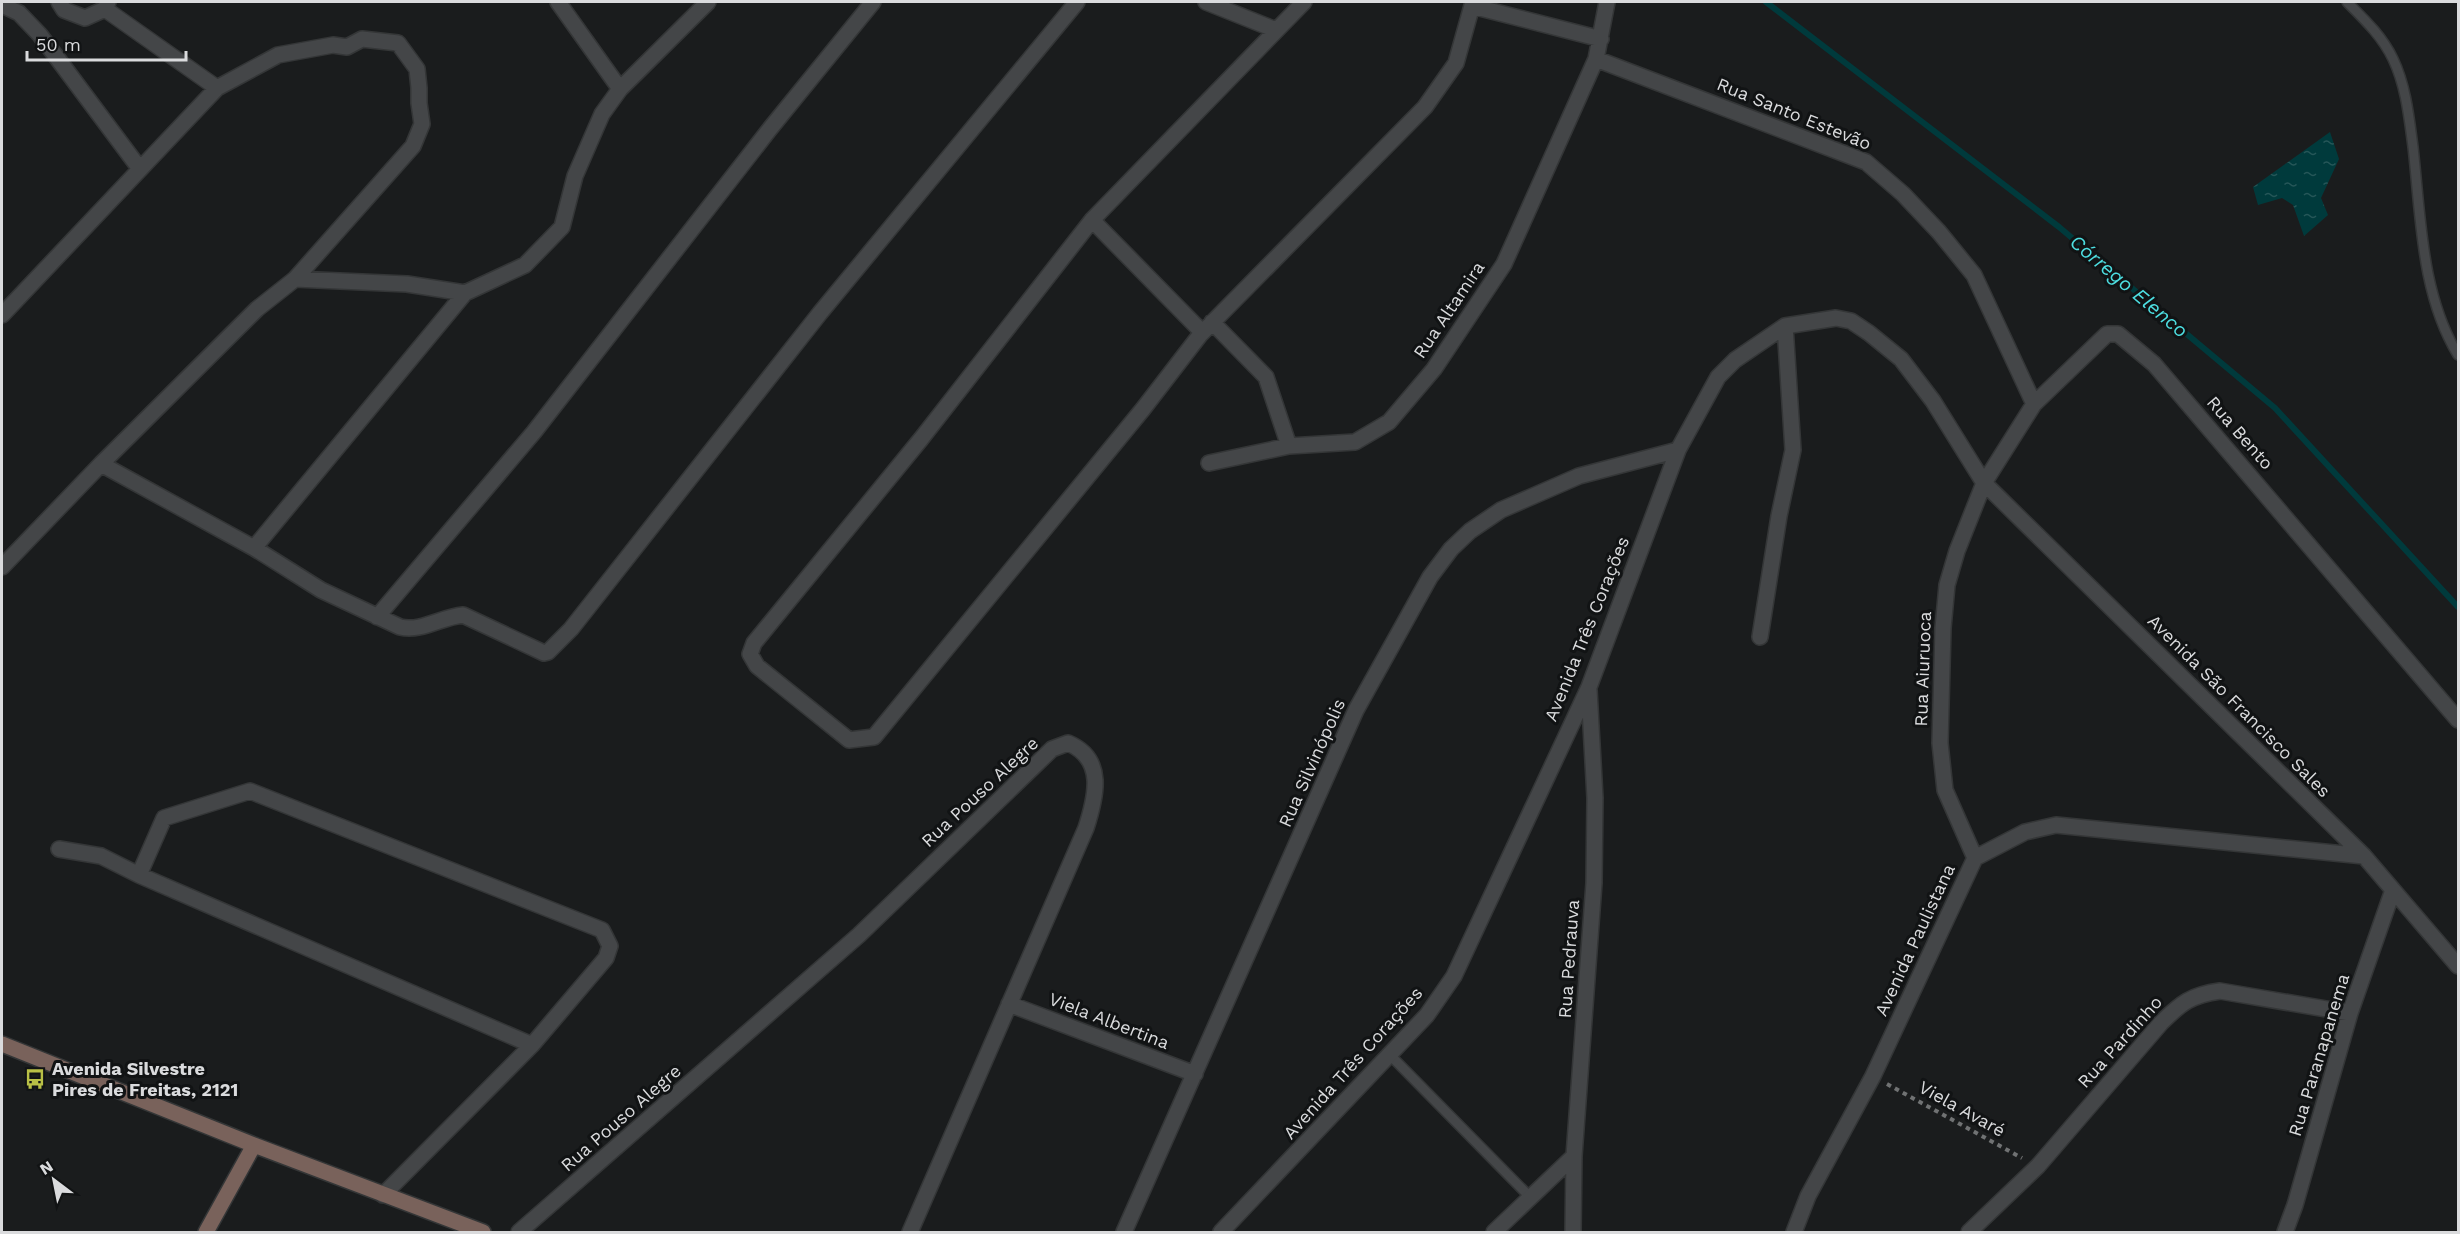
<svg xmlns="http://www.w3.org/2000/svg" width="2460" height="1234" font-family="'Work Sans',sans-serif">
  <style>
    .water { fill: url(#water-ripples) }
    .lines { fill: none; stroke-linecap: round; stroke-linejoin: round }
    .stream { stroke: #003a3c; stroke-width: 6 }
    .lane-casing { stroke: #343637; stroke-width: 12 }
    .street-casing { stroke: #343637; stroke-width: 18 }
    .secondary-casing { stroke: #343637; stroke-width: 18 }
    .path { stroke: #707273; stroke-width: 4; stroke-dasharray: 4.5 4.5; stroke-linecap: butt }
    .lane { stroke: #444648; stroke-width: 9 }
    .street { stroke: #444648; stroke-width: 15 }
    .secondary { stroke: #79625b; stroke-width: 15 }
    .labels { text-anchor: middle; stroke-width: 6; stroke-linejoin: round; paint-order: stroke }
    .street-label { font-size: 18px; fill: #dadbdd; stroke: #111314 }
    .poi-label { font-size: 18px; font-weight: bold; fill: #dadbdd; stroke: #111314; text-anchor: start }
    .water-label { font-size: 20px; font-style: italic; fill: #4ddee1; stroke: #111314 }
  </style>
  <defs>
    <pattern id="water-ripples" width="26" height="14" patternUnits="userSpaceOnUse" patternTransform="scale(1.5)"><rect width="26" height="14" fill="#003a3c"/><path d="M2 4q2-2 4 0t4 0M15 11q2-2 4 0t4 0" fill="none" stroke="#255658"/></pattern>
  </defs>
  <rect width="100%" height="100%" fill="#1a1c1d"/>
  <path class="water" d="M2330 132 2339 159 2321 198 2328 215 2304 236 2293 205 2282 198 2258 205 2253 187Z"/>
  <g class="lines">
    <path class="stream" d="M1766 2 2059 227 2275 408 2458 607"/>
    <g class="lane-casing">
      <path id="lane" d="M2347 2C2364 19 2382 36 2393 59 2406 86 2409 117 2413 147 2421 218 2421 294 2458 355
        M1390 1055 1531 1198"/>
    </g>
    <g class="street-casing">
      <path id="street" d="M59 2 64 10 85 18 105 9 108 2
        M1206 2 1276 30
        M1304 2 1092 220 921 439 754 643 750 654 757 666 849 740 874 737 1143 409 1200 335 1425 107 1456 63 1473 2
        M2 5 19 13 40 35 140 169
        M1472 6 1601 39
        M105 9 217 88
        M1596 59 1866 162 1903 194 1939 232 1974 275 2034 404
        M620 89 708 2
        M1092 220 1202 332
        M295 279 407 284 465 293 525 265 562 227 575 176 602 114 620 89 558 2
        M2 315 217 88 278 55 333 45 347 47 362 39 398 43 417 69 419 88V103L422 124 413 146 295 279 257 309 101 464 2 567
        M1212 322 1266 377 1289 446
        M1209 463 1289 446 1355 442 1389 422 1434 369 1504 264 1596 59 1607 2
        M101 464 254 548 321 590 400 627C422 632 441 617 463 615L544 653 548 652 571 629 820 313 1077 2
        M254 548 465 293
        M377 617 534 432 769 130 873 2
        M1760 637 1779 516 1793 450 1785 326
        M59 849 101 856 139 875 532 1045
        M1975 858 1945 790 1940 743 1943 628 1947 585 1957 551 1984 483 2034 404 2107 334H2118L2154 364 2458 720
        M139 875 164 818 250 791 602 930 610 946 606 958 532 1045 383 1195
        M1009 1004 1195 1074
        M519 1232 859 935 1052 749 1068 743C1106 759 1096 797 1086 828L910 1232
        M1124 1232 1356 710 1430 577 1451 549 1470 531 1501 510 1579 476 1678 450
        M1221 1232 1427 1015 1454 976 1589 687 1678 450 1718 377 1735 360 1785 326 1836 318 1851 321 1869 333 1901 359 1933 401 1984 483 2364 856 2458 966
        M1494 1232 1574 1156
        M1573 1232 1574 1156 1594 883 1595 798 1589 690
        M1794 1232 1808 1196 1873 1076 1975 858 2025 832 2056 825 2364 856
        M1969 1232 2038 1166 2161 1023C2181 1003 2191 995 2220 991L2350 1013
        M2285 1232 2295 1205 2350 1013 2393 890"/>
    </g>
    <g class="secondary-casing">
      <path id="secondary" d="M2 1044 254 1145 483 1232
        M206 1232 254 1145"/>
    </g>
    <path class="path" d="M1887 1084 2022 1158"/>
    <use href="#lane" class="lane"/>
    <use href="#street" class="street"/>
    <use href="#secondary" class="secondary"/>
  </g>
  <defs>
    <g id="bus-bare" transform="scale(1.62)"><path d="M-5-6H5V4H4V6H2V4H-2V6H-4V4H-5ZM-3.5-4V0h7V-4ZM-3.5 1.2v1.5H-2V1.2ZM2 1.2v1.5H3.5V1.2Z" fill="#b9c046" stroke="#111314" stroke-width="2.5" paint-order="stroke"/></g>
  </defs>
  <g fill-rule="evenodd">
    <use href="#bus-bare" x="35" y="1079"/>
  </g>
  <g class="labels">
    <g class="street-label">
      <text transform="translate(1794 114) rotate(22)" y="6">Rua Santo Estevão</text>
      <text transform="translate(1449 310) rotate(-56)" y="6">Rua Altamira</text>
      <text transform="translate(2240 433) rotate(49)" y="6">Rua Bento</text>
      <text transform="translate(1587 629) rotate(-68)" y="6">Avenida Três Corações</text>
      <text transform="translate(1923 669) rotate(-88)" y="6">Rua Aiuruoca</text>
      <text transform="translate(2239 706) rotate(45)" y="6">Avenida São Francisco Sales</text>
      <text transform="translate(1312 763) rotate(-66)" y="6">Rua Silvinópolis</text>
      <text transform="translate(980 792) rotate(-43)" y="6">Rua Pouso Alegre</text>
      <text transform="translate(1915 940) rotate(-65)" y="6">Avenida Paulistana</text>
      <text transform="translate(1569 959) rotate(-86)" y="6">Rua Pedrauva</text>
      <text transform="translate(1109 1021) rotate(21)" y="6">Viela Albertina</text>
      <text transform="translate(2120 1042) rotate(-48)" y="6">Rua Pardinho</text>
      <text transform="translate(2319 1055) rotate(-73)" y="6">Rua Paranapanema</text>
      <text transform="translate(1353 1063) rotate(-48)" y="6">Avenida Três Corações</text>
      <text transform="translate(1962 1109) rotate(29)" y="6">Viela Avaré</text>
      <text transform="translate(621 1118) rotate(-41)" y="6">Rua Pouso Alegre</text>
    </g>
    <g class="poi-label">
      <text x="52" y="1075">Avenida Silvestre<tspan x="52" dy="21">Pires de Freitas, 2121</tspan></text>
    </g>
    <g class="water-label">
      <text transform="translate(2129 286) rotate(40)" y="7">Córrego Elenco</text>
    </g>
  </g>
  <rect width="2460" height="1234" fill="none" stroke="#dadbdd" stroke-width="6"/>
  <g transform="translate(54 1180) rotate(328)" stroke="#111314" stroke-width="4.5" paint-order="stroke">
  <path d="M0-4.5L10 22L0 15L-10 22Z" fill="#dadbdd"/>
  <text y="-9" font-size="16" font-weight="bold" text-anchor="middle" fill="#dadbdd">N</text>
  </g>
  <path d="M27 51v9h159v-9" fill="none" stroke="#dadbdd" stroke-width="3"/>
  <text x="36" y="51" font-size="18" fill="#dadbdd" stroke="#111314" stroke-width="4.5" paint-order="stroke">50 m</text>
</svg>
